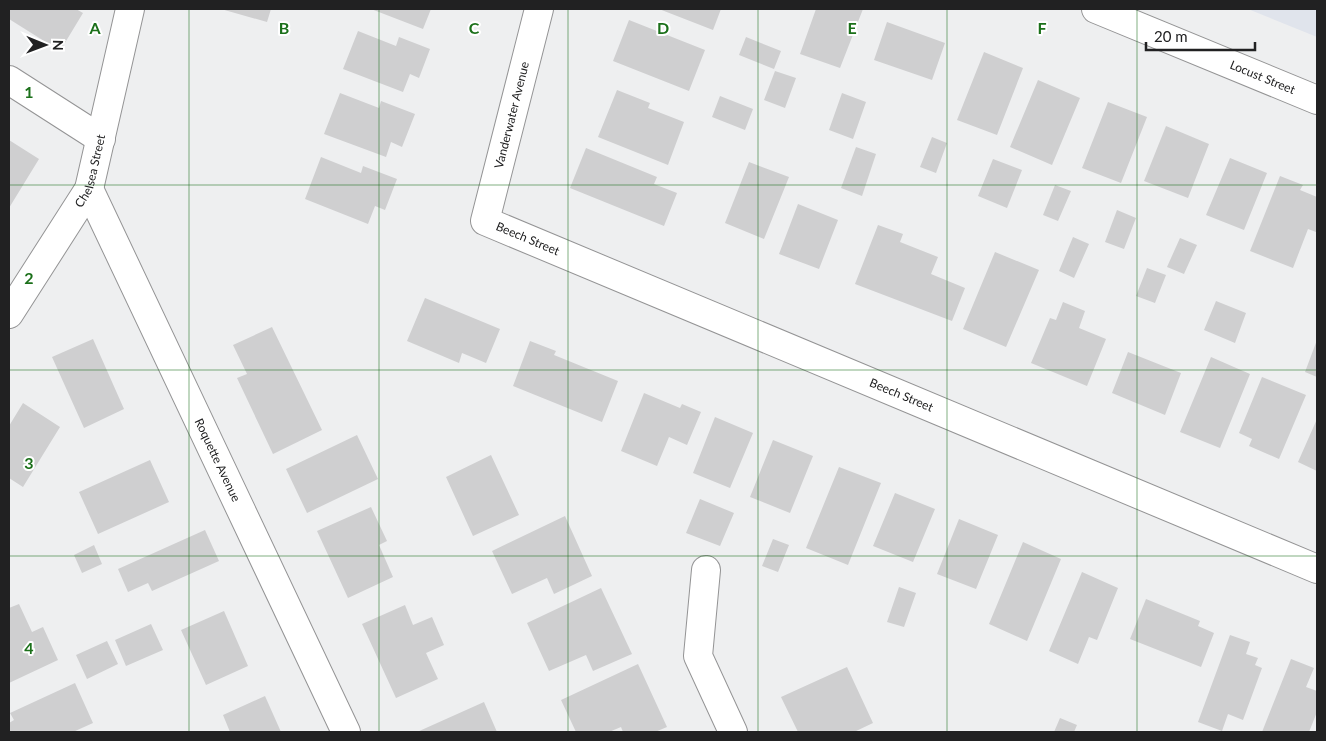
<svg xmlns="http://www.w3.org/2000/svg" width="1326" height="741" font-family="Lato,sans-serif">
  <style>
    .built { fill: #e0e4ec }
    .building { fill: #cfcfd0 }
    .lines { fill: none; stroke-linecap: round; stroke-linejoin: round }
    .minor-casing { stroke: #949495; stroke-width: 30 }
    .minor { stroke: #fff; stroke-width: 28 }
    .grid { fill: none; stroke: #1b701a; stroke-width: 1; stroke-opacity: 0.55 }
    .labels { text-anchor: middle; stroke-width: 4; stroke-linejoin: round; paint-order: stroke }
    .street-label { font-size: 12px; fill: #212122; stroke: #fff }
    .grid-label { font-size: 16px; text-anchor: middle; font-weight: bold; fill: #1b701a; stroke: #fff; stroke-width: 4; stroke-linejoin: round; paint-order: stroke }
  </style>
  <rect width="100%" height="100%" fill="#eeeff0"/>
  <path class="built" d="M1248 9H1317V37Z"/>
  <path class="building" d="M9 9H76L83 13 60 51 9 19Z
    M221 9H271L267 22Z
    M371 9H431L423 29Z
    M659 9H721L713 30Z
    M816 9H863L840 68 800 54Z
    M629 20 705 50 689 91 613 61Z
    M887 22 945 43 932 80 874 60Z
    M358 31 396 46 399 37 430 49 419 78 410 74 403 92 343 69Z
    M746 37 781 51 774 69 739 55Z
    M984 52 1023 68 997 135 957 120Z
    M775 71 796 78 785 108 764 100Z
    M1038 80 1080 98 1052 165 1010 147Z
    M617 90 650 103 648 108 684 122 668 165 598 137Z
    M340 93 379 108 381 101 415 114 402 147 391 142 386 157 324 134Z
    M842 93 866 102 853 139 829 130Z
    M720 96 753 109 745 130 712 117Z
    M1108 102 1147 117 1121 183 1082 168Z
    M1166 126 1209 144 1188 198 1144 181Z
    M932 137 947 143 936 173 920 167Z
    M9 140 39 159 9 208Z
    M856 147 876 154 862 196 841 188Z
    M586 148 657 177 654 184 677 193 664 226 570 188Z
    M321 157 361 173 363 166 397 179 385 210 375 206 368 224 305 199Z
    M1230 158 1267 173 1244 230 1206 215Z
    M993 159 1022 170 1007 208 978 196Z
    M749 162 789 177 764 239 725 223Z
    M1280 176 1303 185 1300 190 1317 197V228L1316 232 1308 229 1293 268 1250 251Z
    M1055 185 1071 191 1058 221 1043 215Z
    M798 204 838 220 819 269 779 254Z
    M1117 210 1136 218 1124 249 1105 242Z
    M878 225 903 234 900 242 938 257 931 274 965 288 952 321 855 284Z
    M1073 237 1089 244 1074 278 1059 271Z
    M1180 238 1197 245 1184 274 1167 267Z
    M995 252 1039 270 1006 347 963 329Z
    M1147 268 1166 275 1155 303 1136 296Z
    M425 298 500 329 486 363 462 353 459 363 407 341Z
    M1216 301 1246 313 1235 343 1204 330Z
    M1063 302 1085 311 1079 328 1106 339 1087 386 1031 363 1050 318 1056 320Z
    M272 327 322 430 273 454 237 378 247 374 233 345Z
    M93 339 124 409 84 428 52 357Z
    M1317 340V377L1305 372Z
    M530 341 556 351 554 355 618 381 602 422 513 386Z
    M1128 352 1181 373 1165 415 1112 393Z
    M1211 357 1250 374 1220 448 1180 432Z
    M1262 377 1306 395 1279 459 1249 446 1252 439 1239 433Z
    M644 393 680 408 682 404 701 412 687 445 669 437 657 466 621 451Z
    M23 403 60 427 23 487 9 478V426Z
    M715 417 753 433 730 488 693 473Z
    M1317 419V471L1298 462Z
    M357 435 378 479 307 513 286 469Z
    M773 440 813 456 790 513 750 497Z
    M491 455 519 515 473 536 446 477Z
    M150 460 169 502 98 534 79 492Z
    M839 467 881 483 848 565 806 548Z
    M895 493 935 509 913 562 873 546Z
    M700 499 734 513 720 546 686 533Z
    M371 507 387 541 379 545 393 577 348 598 317 531Z
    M565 516 592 576 554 594 547 578 512 594 492 551Z
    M959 519 998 535 976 589 937 574Z
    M205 530 219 561 152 591 148 583 128 592 118 569Z
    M773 539 789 545 778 572 762 566Z
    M1023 542 1061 559 1027 641 989 624Z
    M94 545 102 564 82 573 74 555Z
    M1082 572 1118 588 1097 640 1089 637 1078 664 1049 651Z
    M899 587 916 593 904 627 887 622Z
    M601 588 632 654 593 671 586 655 549 671 527 623Z
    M1146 599 1200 621 1198 626 1214 633 1201 667 1130 639Z
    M19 604 32 632 43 627 58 660 9 683V608Z
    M405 605 413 625 432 617 444 645 426 653 438 679 396 698 362 624Z
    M224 611 248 666 206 685 181 630Z
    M151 624 163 650 126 666 115 640Z
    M1230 635 1250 642 1246 654 1258 658 1255 665 1262 668 1243 720 1228 714 1222 731 1198 722Z
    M107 641 118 664 87 679 76 655Z
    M1291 659 1314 668 1306 687 1317 691V712L1309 732H1262Z
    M638 664 667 727 655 732H623L621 727 609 732H576L561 700Z
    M847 667 873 723 854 732H798L781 697Z
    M75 683 93 723 73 732H9V723L14 720 10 713Z
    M265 696 281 732H230L223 715Z
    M484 702 497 732H417Z
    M1060 718 1077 725 1074 732H1054Z"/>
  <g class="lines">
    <g class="minor-casing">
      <g id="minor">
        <path id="s1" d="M539 9 485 221 1317 569"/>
        <path id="s2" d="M1096 9 1317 100"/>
        <path d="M9 80 101 139"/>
        <path id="s3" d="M89 189 346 732"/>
        <path id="s4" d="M9 314 89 189 130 9"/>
        <path d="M706 570 698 656 733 732"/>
      </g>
    </g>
    <use href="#minor" class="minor"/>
  </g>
  <path class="grid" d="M189 9V732M379 9V732M568 9V732M758 9V732M947 9V732M1137 9V732M9 185H1317M9 370H1317M9 556H1317"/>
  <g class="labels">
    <g class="street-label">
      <text dy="4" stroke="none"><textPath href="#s2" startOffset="180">Locust Street</textPath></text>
      <text transform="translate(512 115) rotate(-76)" y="4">Vanderwater Avenue</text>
      <text dy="4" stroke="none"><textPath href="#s4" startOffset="166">Chelsea Street</textPath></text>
      <text dy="4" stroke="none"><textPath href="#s1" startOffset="265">Beech Street</textPath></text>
      <text dy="4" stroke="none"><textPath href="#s1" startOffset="670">Beech Street</textPath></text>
      <text dy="4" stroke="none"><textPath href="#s3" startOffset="300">Roquette Avenue</textPath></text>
    </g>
  </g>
  <g class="grid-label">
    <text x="95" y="34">A</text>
    <text x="284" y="34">B</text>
    <text x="474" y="34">C</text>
    <text x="663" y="34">D</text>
    <text x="852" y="34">E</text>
    <text x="1042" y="34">F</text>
    <text x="29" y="98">1</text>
    <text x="29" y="284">2</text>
    <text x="29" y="469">3</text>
    <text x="29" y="654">4</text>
  </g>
  <rect width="1326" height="741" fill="none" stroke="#212122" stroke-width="20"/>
  <g transform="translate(45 45) rotate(91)" stroke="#ffffff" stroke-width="4" paint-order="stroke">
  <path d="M0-4L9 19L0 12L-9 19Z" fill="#212122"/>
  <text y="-8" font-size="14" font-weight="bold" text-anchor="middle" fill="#212122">N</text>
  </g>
  <path d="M1146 42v8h109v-8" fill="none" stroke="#212122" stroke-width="2.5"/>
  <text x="1154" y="42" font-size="15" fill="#212122" stroke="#ffffff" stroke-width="4" paint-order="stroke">20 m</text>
</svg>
